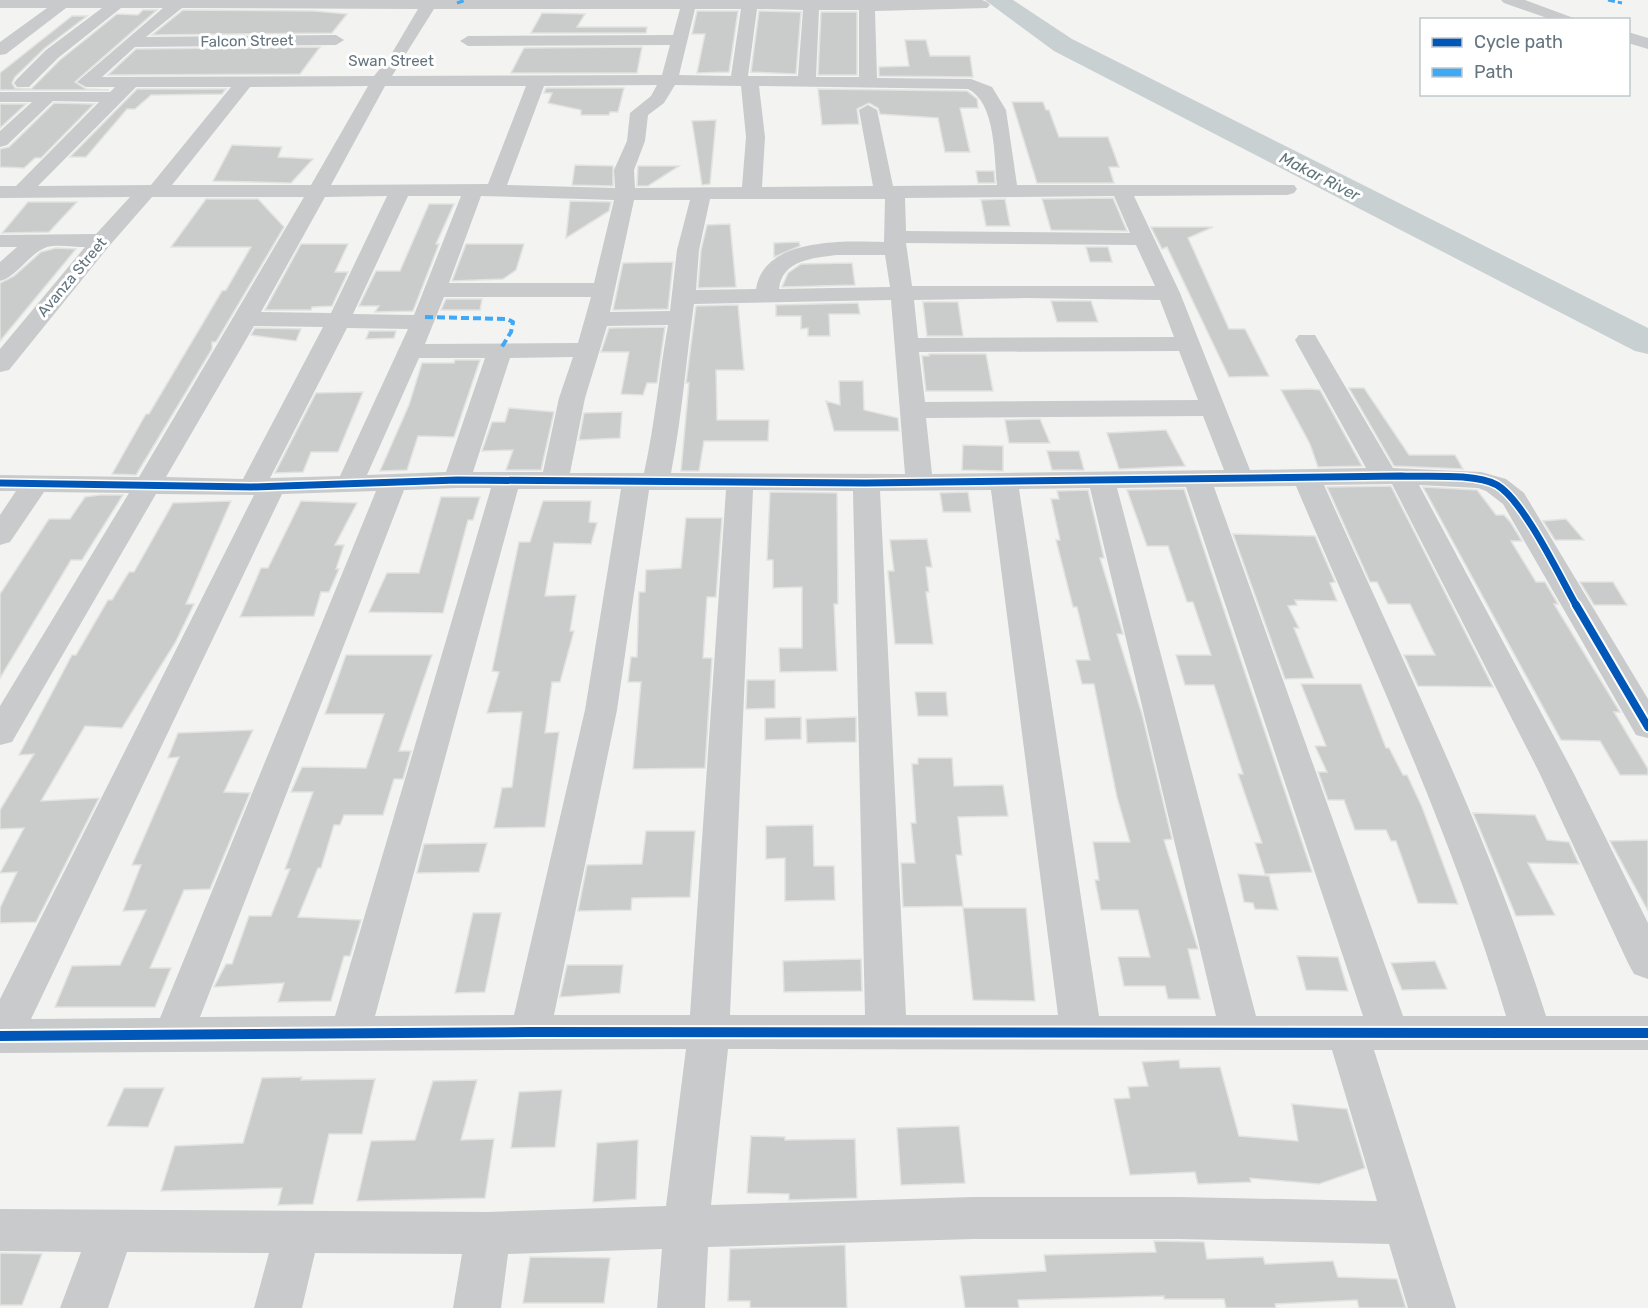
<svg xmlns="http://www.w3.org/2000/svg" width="1648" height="1308" font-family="Rubik,sans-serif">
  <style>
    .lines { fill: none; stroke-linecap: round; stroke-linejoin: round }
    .river { fill: #c8d0d2; fill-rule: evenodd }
    .building { fill: #cacbcb; stroke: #e2e2e1; stroke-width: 1.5 }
    .minor { fill: #c8cacb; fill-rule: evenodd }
    .quiet-far1 { stroke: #3fa9f5; stroke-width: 3; stroke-dasharray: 7 3; stroke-linecap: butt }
    .quiet { stroke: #3fa9f5; stroke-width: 4; stroke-dasharray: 8 4; stroke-linecap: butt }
    .cycleway-far2-casing { stroke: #fff; stroke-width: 10 }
    .cycleway-far1-casing { stroke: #fff; stroke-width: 12 }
    .cycleway-casing { stroke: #fff; stroke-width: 14 }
    .cycleway-far2 { stroke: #0057b8; stroke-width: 7 }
    .cycleway-far1 { stroke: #0057b8; stroke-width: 8 }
    .cycleway { stroke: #0057b8; stroke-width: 10 }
    .labels { text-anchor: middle; stroke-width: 6; stroke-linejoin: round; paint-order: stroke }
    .far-street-label { font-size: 15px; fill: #65757f; stroke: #fff }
    .far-water-label { font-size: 16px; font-style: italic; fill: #61777c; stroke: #fff }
  </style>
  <rect width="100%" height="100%" fill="#f3f3f1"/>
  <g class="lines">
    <path class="river" d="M985 0H1013L1072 39 1648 328V354L1635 351 1054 51Z"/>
  </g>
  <path class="building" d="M143 10H157L75 82 86 89 109 90H0V73L72 16H87L45 48 15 77 12 83 15 88 31 89 60 60 117 14 138 15Z
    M183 10 314 11 347 14 332 33 152 35Z
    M697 11H738L729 72 697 73 705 34H692Z
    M759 11 801 12 796 74 751 72Z
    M821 12H857V75H818Z
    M542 13 585 14 577 27H647L646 33H531Z
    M905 40H926L930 56H970L973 77 879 76V67L909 66Z
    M320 47 300 74 108 75 136 49Z
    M642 47 637 73H511L524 48Z
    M546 88H624L618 112H610L609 115H581V110L548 103 552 93H544Z
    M137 89H226L222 94 151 95 135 109H127L86 157H70Z
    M818 89 967 91 977 99 978 108H960L970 152H945L938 118 880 114 878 108 869 103 857 109 859 124 822 125Z
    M1012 102H1043L1046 110H1049L1059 137H1108L1119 167H1109L1114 183H1037Z
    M54 103 94 104 41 158H35L24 168 0 167V149L9 147Z
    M0 104H26L0 128Z
    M716 120 710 184 702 185 692 121Z
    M232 145 282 147 278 157 313 159 291 183 213 181Z
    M575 165 613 166V186L572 185Z
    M638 166H679L648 186H637Z
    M976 171H994L995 183H978Z
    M1113 198 1127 231 1051 230 1042 199Z
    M206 199H258L284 227 216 342H212V349L136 475 112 474 146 414H149L222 291 226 290 251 247H171Z
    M1005 199 1010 226H986L981 200Z
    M570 201 611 202 609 211 566 238Z
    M28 202H77L49 232 2 233Z
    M429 204H454L436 244H439L413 311 375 312 379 306H359L376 271H400Z
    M730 224 736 287 698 288 701 250 707 225Z
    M1151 227H1213L1188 238 1229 329H1245L1269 376 1229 377 1167 247 1162 249Z
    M799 242 800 246 774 257V243Z
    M301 244H348L335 272H348L332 306 312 307 311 310H265Z
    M466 244H524L516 270 503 279 452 281Z
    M1086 247H1108L1112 262H1090Z
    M56 248 76 249 0 341V283L14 276 41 252Z
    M673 262 668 309 613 310 623 263Z
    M852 263 855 285 782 287 788 273 801 264Z
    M446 299H482L480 310H441Z
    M1051 301H1091L1098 322H1057Z
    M923 302H958L963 336H927Z
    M858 303 860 314H829L830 336H808V328L801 329V316H776V305Z
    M738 305 744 370H716L717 420H769L768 441H704L699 471H681L689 383H686L696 306Z
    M665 327 657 383H647L643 395 621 394 629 352H601L609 328Z
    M255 328 301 329 296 341 251 335Z
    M369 331H396L394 338 366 339Z
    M929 354H986L993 391H926L922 356H929Z
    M455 360H480L454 437 418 436 407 470 380 471 409 405 422 363H454Z
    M839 381H863L864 410 898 418 899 431H834L826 401 840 405Z
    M1349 388H1364L1409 455H1455L1463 469 1394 466Z
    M1310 389 1320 390 1362 466 1318 467 1310 444 1281 390Z
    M363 392 338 452H311L303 472 275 473 316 393Z
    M509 408 554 412 541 470H506L513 450 482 451 492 422H505Z
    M622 412 620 438 579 440 584 413Z
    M1040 419 1050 443H1009L1005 420Z
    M1166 430 1185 466 1119 469 1107 433Z
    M963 445 1003 446V471L962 470Z
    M1047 451H1079L1084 470H1052Z
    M1391 486 1493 687 1418 686 1404 655H1435L1410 604H1388L1377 582H1370L1327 487Z
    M1423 487 1477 490 1496 515H1504L1511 523 1522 541H1511L1536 582H1545L1558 604H1554L1620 712H1614L1648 769V775H1620L1600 741 1561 740Z
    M1184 489 1223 607 1312 872 1265 874 1255 843H1262L1238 774H1243L1214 685H1185L1176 655H1211L1193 602H1187L1168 546H1147L1127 490Z
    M1088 490 1104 558H1100L1123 634H1117L1142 714 1172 839 1164 840 1198 949H1188L1200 999H1168L1165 986H1124L1118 957H1150L1138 910H1101L1095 880H1099L1093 842H1130L1117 797 1094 684H1082L1076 660H1090L1077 607H1073L1056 540H1060L1051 499H1059L1057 491Z
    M770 492 837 493 838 604H834L837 671 780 672 779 648H802V587L773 588V560H767Z
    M968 492 971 512H943L940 493Z
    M100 495H123L82 560H71L0 678V594L49 519H70L85 497Z
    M441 497H480L473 520H468L443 613 369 612 387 573H419Z
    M231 501 186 604H194L175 643 122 728 85 726 41 801 99 798 36 922 0 923V908L17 872 0 873 24 828 0 829V810L34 754 19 755 72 655H76L108 600H112L129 572H134L173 503Z
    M301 501 357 503 335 545H344L336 569H339L329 592H321L314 616 240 617 261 568H268Z
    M543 501H591L589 522 597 523 591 544 554 543 545 596 576 595 570 631H574L560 682H552L545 733 559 732 545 827 494 828 502 788 512 787 522 712 487 713 499 672 492 671 519 542H530Z
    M686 518H722L716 597H707L703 658H712L705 768 633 769 641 682H628L631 657H637L639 592H645L646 570 681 568Z
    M1566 519 1584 540H1555L1543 521Z
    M1233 534 1315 536 1335 582 1330 583 1337 601 1295 600 1297 605 1288 606 1299 628H1294L1314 678 1285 679Z
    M927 539 932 567H926L929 592H926L933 644H895L888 571H894L890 540Z
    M1580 582H1613L1627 605H1594Z
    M346 655H432L399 751H411L403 779H394L383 815H344L340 825H334L321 868H318L298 917 361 920 350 956H344L331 1001 278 1002 284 983 214 987 226 964H232L249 916H271L290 869H285L313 792H291L302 767 366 768 384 714H325Z
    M747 680H775V708L746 709Z
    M1301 684H1361L1386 748H1389L1403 775H1407L1422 807 1458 904 1418 903 1396 841H1391L1386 830H1355L1344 800H1328L1318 772H1327L1315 746H1326Z
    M915 692H946L948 716H918Z
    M801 717V739L765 740V718Z
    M856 717V742L807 743 806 719Z
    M253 730 224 792 250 793 210 889 184 890 150 968H171L155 1007H55L72 966 120 965 146 910 123 911 141 865H132L179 757 168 758 178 733Z
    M918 758H952L954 786 1003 785 1008 816 958 817 962 855H956L963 906 903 907 901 863H915L911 823H916L912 764H918Z
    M1473 813 1535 815 1547 840 1569 842 1579 864 1528 863 1555 915 1516 916Z
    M813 825 814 866H834L835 900 785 901V858L766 859V826Z
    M646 831H695L690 897 632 898 631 910 578 911 587 865 642 864Z
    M1648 840V911L1610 841Z
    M487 843 479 872 417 873 424 844Z
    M1238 874 1269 876 1278 910 1255 909 1253 903 1244 902Z
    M963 908H1026L1035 1001 973 1000Z
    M473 913H501L485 992 455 993Z
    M1297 956 1338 957 1348 991 1306 990Z
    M861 959 862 991 784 992 783 961Z
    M1435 961 1447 989 1402 990 1391 963Z
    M567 965H623L620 993 560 997Z
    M1179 1060 1180 1068 1220 1067 1239 1136 1298 1141 1292 1104 1347 1109 1365 1168 1319 1184 1250 1178 1251 1182 1198 1184 1195 1172 1130 1175 1114 1099 1130 1098 1128 1087 1148 1086 1142 1062Z
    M302 1077 301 1080 375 1079 362 1134H329L313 1204 278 1205 282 1188 161 1191 175 1146 243 1143 262 1078Z
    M477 1080 461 1140 494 1139 485 1198 357 1201 371 1141 415 1140 433 1081Z
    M124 1088H164L148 1127 107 1126Z
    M562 1090 555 1147 511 1148 519 1092Z
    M959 1126 965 1183 901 1185 897 1128Z
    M751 1136 785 1137V1140L855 1139 857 1198 789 1200V1194L747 1193Z
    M638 1140 636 1199 593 1202 597 1143Z
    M1154 1241 1204 1242 1207 1259 1263 1257 1265 1264 1333 1261 1338 1277 1397 1279 1406 1308H1359L1357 1300 1275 1304 1276 1308H1226L1224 1299H1164V1296L1018 1300 1019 1308H965L960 1276 1046 1271 1044 1255 1156 1252Z
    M845 1245 847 1308H750V1301H728L730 1249Z
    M0 1253 42 1254 22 1305H0Z
    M530 1257 610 1258 604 1303H523Z"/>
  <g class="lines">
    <path class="minor" d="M0 0H982L987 2 990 5 987 8 875 11 877 78 971 79 992 87 1006 110 1017 185H1294L1297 189 1294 193 1287 195 1134 196 1180 293 1250 470 1366 468 1295 340 1299 335H1315L1393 468 1481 472 1506 479 1524 493 1648 699V738L1636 735 1503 504 1486 491 1478 488 1419 485 1573 772 1648 923V979L1634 974 1628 963 1539 772 1392 484 1324 485C1402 660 1488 833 1546 1016H1648V1050H1374L1456 1308H1408L1389 1244 1179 1239H973L708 1247 705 1308H657L662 1249 508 1254 501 1308H453L462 1254 315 1253 302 1308H254L269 1253 127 1252 108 1308H60L81 1252 0 1251V1209L488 1212 666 1206 686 1049 0 1053V999L254 495 156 494 12 742 0 745V706L129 493 44 492 10 542 0 545V515L16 491H0V475L139 477 304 197H152L110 245 9 370 0 372V349L85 247C74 247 57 244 47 247 28 254 18 276 0 281V262L17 247H0V235L96 234 130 197 0 198V186H16L99 102 53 101 7 145 0 147V131L32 102H0V92H110L115 87H86L77 82 163 8H121L58 58 29 87H17L14 83 17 79 46 50 102 8H66L6 54 0 55V42L47 8H0ZM182 8 418 9 389 58 374 76 102 77 135 47 336 45 344 40 336 35 146 37ZM434 9H680L673 35 468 36 460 41 468 46 670 45 662 75 392 76ZM695 9H741L731 76 679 75ZM757 9 803 10 798 76H748ZM819 10H859V77H816ZM657 85 651 96 630 113 627 141 614 170 615 188 507 185 544 86ZM675 85 741 86 746 137 742 187 635 188 634 170 645 141 648 115 664 103ZM368 86 311 185H172L250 87ZM385 86H526L488 184 331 185ZM759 86 968 89C996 103 994 156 997 185L893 186 877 110 868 105 859 110 873 186 762 187 765 137ZM136 87H231L151 185 38 186ZM387 196 331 313 261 312 325 197ZM408 196H461L414 315 353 314ZM481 196 614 200 594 283H449ZM1114 196 1130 233 906 231 905 198ZM710 199H885L884 242C845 241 764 237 756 289L696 290 699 250ZM634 200H690L677 250 670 311 610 312ZM906 243 1136 245 1155 286H912ZM837 255H885L890 287 779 289C782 260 813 258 837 255ZM444 297H591L578 343 425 344ZM1025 298 1160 300 1174 337 918 338 914 300ZM891 300 905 474 671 473C682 417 686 360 694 304ZM668 325C659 375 655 424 644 473H570L585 398 607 326ZM254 326 323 327 243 479 166 477ZM347 328 408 329 340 476 270 478ZM1179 351 1198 400 925 402 919 352ZM573 357 559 398 543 472H473L510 358ZM419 358H485L446 472 367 475ZM1203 416 1224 470 932 474 926 418ZM1296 486C1370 660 1452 834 1506 1016H1403L1214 487ZM1186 487 1363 1016H1256L1117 488ZM457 488H491L335 1016 200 1017 404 490ZM1090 488 1216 1016H1099L1019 489ZM518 489H621L585 710 514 1015 375 1016ZM649 490H726L690 1015H554L617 710ZM753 490 853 491 865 1015H730ZM991 490 1058 1015H906L880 491ZM376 491 160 1018 31 1019 282 494ZM728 1049 1332 1050 1377 1201 1179 1197H973L711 1205Z
      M1501 0H1525L1579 20H1553L1504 3Z
      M1628 32 1648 38V49L1628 43Z"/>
    <path class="quiet-far1" d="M1608 0 1622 3
      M457 3 466 0"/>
    <path class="quiet" d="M425 317 507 319 513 322 511 332 500 350"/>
    <g class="cycleway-far2-casing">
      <path id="cycleway-far2" d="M0 483 252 487 457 480 866 483 1401 476C1426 477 1475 473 1497 485 1524 501 1560 577 1577 607"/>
    </g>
    <g class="cycleway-far1-casing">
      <path id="cycleway-far1" d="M1576 605 1648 727"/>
    </g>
    <g class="cycleway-casing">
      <path id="cycleway" d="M0 1036 530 1032 1648 1033"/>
    </g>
    <use href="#cycleway-far2" class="cycleway-far2"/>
    <use href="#cycleway-far1" class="cycleway-far1"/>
    <use href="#cycleway" class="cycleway"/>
  </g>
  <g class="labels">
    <g class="far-street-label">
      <text transform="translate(247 41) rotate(-1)" y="5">Falcon Street</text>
      <text x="391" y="66">Swan Street</text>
      <text transform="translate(72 277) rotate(-50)" y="5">Avanza Street</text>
    </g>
    <g class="far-water-label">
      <text transform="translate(1320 176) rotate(27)" y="6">Makar River</text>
    </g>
  </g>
  <rect x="1420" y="18" width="210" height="78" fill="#ffffff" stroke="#c1c8cc" stroke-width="1.5"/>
  <rect x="1432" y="38" width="30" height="9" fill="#0057b8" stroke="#c1c8cc" stroke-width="1.5"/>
  <text x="1474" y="48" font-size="18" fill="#65757f">Cycle path</text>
  <rect x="1432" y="68" width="30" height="9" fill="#3fa9f5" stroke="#c1c8cc" stroke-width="1.5"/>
  <text x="1474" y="78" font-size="18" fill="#65757f">Path</text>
</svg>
